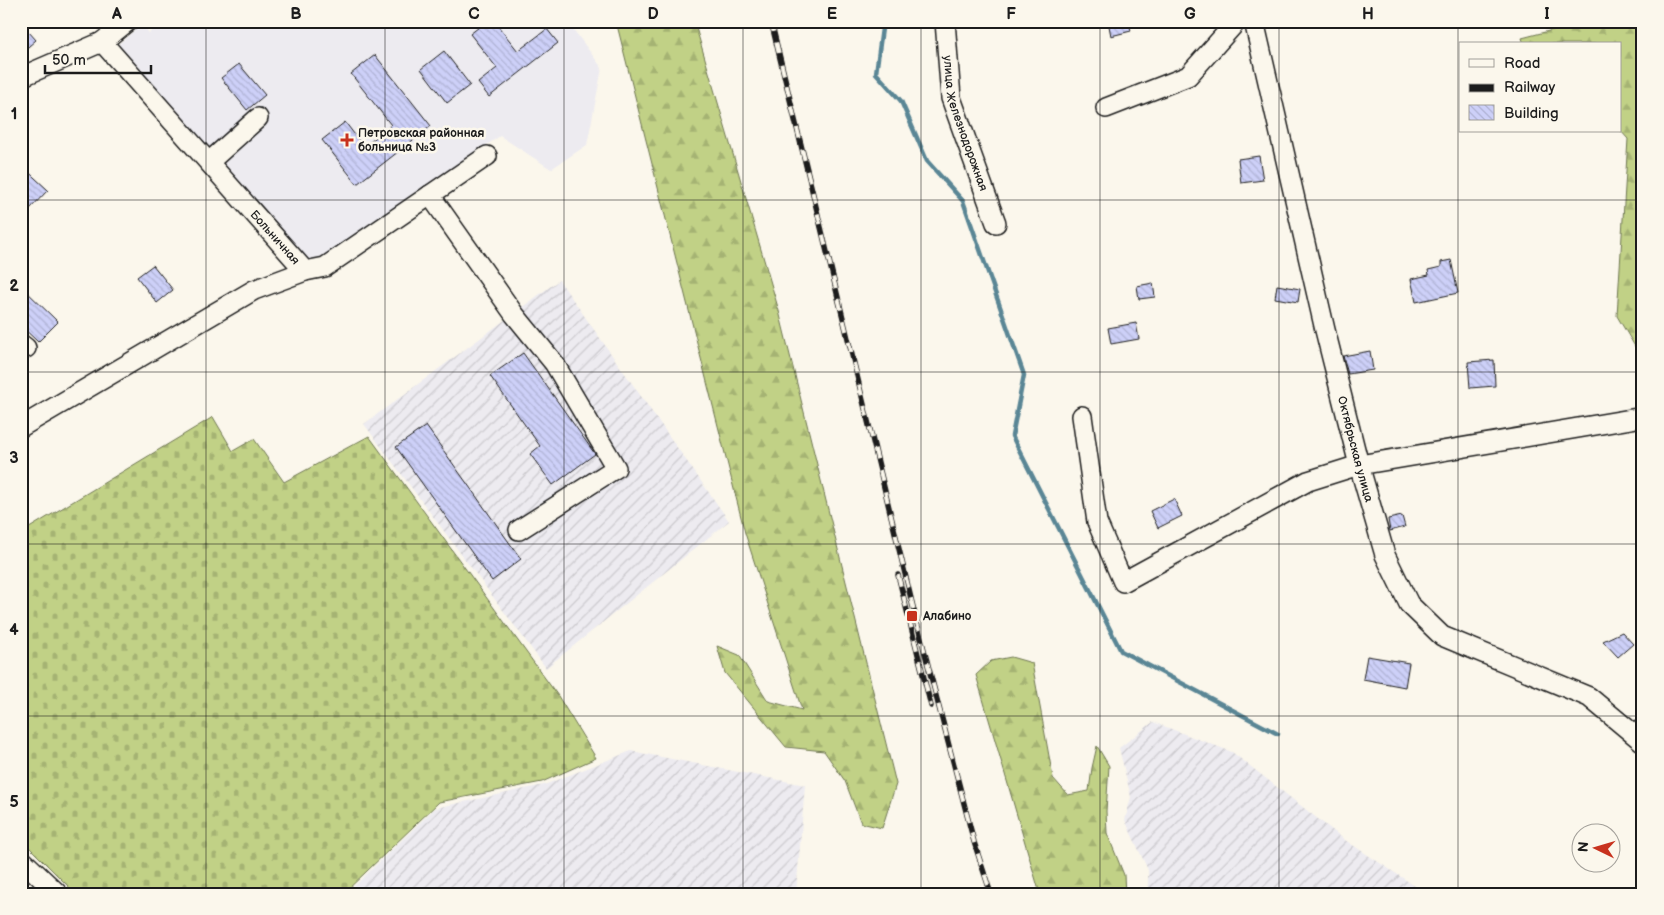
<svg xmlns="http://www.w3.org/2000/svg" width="1664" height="915" font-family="'Balsamiq Sans',sans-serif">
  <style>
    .built { fill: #edebf0 }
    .industrial { fill: url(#industrial-furrows) }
    .forest { fill: url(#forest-firs); stroke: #6e7651 }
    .cemetery { fill: url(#cemetery-stones); stroke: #6e7651 }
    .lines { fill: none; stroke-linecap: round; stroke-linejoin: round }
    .stream { stroke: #5a8695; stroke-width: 4.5 }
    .building { fill: url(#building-back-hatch); stroke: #1c1c1c }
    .minor-casing { stroke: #1c1c1c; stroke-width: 22 }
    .minor { stroke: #fbf7ec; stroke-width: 19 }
    .rail-casing { stroke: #1c1c1c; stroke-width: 5.5 }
    .rail { stroke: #fbf7ec; stroke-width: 4; stroke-dasharray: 11; stroke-linecap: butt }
    .grid { fill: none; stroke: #1c1c1c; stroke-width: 1; stroke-opacity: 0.55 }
    .poi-dot { fill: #c8321e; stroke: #fbf7ec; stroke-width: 2 }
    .labels { text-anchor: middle; stroke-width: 5; stroke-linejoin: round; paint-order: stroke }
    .street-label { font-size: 12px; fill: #1c1c1c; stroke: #fbf7ec }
    .poi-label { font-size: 12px; font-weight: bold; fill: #1c1c1c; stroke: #fbf7ec; text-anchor: start }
    .neatline { fill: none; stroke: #1c1c1c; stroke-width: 2 }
    .grid-label { font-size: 16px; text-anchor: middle; font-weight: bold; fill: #1c1c1c }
  </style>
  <defs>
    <pattern id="industrial-furrows" width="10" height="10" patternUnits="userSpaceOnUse" patternTransform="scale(1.25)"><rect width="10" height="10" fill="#edebf0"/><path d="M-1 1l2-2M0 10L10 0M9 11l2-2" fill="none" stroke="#cbc9cd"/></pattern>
    <pattern id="forest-firs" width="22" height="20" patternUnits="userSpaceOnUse" patternTransform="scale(1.25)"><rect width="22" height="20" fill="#c1d186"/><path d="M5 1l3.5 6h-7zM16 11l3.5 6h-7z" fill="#a5b373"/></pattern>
    <pattern id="cemetery-stones" width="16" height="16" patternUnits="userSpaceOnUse" patternTransform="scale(1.25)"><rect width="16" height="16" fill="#c1d186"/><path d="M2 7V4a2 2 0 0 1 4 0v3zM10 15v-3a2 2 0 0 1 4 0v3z" fill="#a5b373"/></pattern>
    <pattern id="building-back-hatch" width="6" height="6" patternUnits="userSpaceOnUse" patternTransform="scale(1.25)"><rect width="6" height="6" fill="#cdd0f8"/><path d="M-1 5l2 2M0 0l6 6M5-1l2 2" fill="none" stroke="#afb2d4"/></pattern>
  </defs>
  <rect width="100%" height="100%" fill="#fbf7ec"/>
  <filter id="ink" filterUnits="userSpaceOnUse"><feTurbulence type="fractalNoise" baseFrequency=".02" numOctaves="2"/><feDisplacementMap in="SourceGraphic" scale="10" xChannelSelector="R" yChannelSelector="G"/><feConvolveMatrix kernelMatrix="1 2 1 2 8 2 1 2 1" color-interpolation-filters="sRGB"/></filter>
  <g filter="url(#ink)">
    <path class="built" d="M163 21H567L602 68 587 145 551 169 500 136 312 263 116 46 142 24 149 33Z"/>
    <path class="industrial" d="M559 280 729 521 546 668 364 424Z
      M1153 722 1232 752 1345 840 1427 894H1148V870L1125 820 1131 797 1119 748Z
      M631 751 805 785 796 894H346L435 808 544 785Z"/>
    <path class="forest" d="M616 21H694L779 311 896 784 882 828 861 823 845 781 824 751 786 747 725 673 717 646 739 655 768 701 802 710 745 533Z
      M1587 21H1643V360L1617 316 1628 139 1620 130V44H1524L1522 38Z
      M1011 657 1032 663 1053 778 1068 795 1089 791 1092 768 1097 746 1109 766 1106 811 1107 833 1124 875 1125 894H1040L976 675 991 661Z"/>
    <path class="cemetery" d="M213 417 233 451 254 439 284 482 369 436 558 696 596 758 542 782 439 802 343 894H76L21 839V533Z"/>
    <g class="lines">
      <path class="stream" d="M883 21 876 73 901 101 927 161 963 201 1024 375 1012 436 1121 651 1278 734"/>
    </g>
    <path class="building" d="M487 21H494L518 51 547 29 558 43 489 97 478 83 497 68 470 34Z
      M1108 21H1129L1131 31 1111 36Z
      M21 23 36 40 21 53Z
      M444 51 470 85 447 103 421 69Z
      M375 55 431 126 357 184 322 140 345 122 364 147 391 125 351 74Z
      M239 64 265 95 247 110 221 78Z
      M1259 156 1263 180 1241 183 1238 159Z
      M21 165 48 190 28 211 21 205Z
      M1451 260 1458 293 1416 302 1411 279 1429 275 1428 270 1441 267V262Z
      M153 265 173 290 157 303 137 277Z
      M1153 283 1155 297 1139 299 1137 286Z
      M1277 285 1300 289 1298 302 1275 298Z
      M21 286 58 322 38 342 21 326Z
      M1136 323 1139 339 1111 344 1108 328Z
      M1370 351 1373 370 1348 374 1343 356Z
      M523 353 595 454 553 485 530 454 540 446 490 376Z
      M1494 360 1495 386 1470 388 1468 362Z
      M426 426 521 559 492 581 396 447Z
      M1174 499 1182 516 1158 528 1150 511Z
      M1402 516 1405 527 1390 531 1388 519Z
      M1622 632 1633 644 1618 657 1603 641Z
      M1367 656 1409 663 1405 687 1363 679Z"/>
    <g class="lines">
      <g class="minor-casing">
        <g id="minor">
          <path id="s1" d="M945 21 951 98 996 223"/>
          <path id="s2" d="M1254 21 1325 330 1359 465 1385 555 1409 604 1442 636 1589 697 1643 742"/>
          <path id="s3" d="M102 42 305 271 325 267 487 156"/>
          <path d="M21 77 102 42 128 21"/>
          <path d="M1106 108 1188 76 1237 21"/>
          <path d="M209 162 258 118"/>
          <path d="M430 195 514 314 554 363 616 468 519 530"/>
          <path d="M21 344 26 348"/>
          <path d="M1082 416 1097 522 1123 582 1308 481 1359 465 1643 417"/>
          <path d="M21 427 254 290 305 271"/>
          <path d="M21 859 58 894"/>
        </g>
      </g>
      <use href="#minor" class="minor"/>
      <g class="rail-casing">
        <path id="rail" d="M771 21 915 615 974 842 991 894
          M898 575 931 706"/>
      </g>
      <use href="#rail" class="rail"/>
    </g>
  </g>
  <path class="grid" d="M206 21V894M385 21V894M564 21V894M743 21V894M921 21V894M1100 21V894M1279 21V894M1458 21V894M21 200H1643M21 372H1643M21 544H1643M21 716H1643"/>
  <g class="poi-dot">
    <path d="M344.5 132.5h5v5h5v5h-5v5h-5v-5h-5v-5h5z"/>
    <rect x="906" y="610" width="12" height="12" rx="2.5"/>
  </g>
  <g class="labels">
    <g class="street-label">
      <text dy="4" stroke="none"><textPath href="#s1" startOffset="105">улица Железнодорожная</textPath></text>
      <text dy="4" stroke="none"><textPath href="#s3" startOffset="261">Больничная</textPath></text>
      <text dy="4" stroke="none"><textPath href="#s2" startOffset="440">Октябрьская улица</textPath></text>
    </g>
    <g class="poi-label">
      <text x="358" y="137">Петровская районная<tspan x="358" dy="14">больница №3</tspan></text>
      <text x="923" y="620">Алабино</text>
    </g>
  </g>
  <rect width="1664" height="915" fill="none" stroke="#fbf7ec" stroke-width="55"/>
  <rect x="1459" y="42" width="162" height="90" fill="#fbf7ec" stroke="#a29f99"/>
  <rect x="1469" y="59" width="25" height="8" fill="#fbf7ec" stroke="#a29f99"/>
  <text x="1504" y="68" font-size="15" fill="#1c1c1c">Road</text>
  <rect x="1469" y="84" width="25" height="8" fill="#1c1c1c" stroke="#a29f99"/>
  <text x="1504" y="92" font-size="15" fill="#1c1c1c">Railway</text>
  <rect x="1469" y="105" width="25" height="15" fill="url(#building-back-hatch)" stroke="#a29f99"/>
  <text x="1504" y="118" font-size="15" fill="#1c1c1c">Building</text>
  <g transform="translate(1596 848) rotate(275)"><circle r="24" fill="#fbf7ec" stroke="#a29f99"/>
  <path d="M0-4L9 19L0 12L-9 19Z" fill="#c8321e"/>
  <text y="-8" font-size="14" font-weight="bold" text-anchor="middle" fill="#1c1c1c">N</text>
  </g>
  <path d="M45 65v8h106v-8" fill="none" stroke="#1c1c1c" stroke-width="2.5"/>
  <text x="52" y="65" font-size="15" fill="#1c1c1c" stroke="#fbf7ec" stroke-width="4" paint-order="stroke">50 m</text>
  <rect x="28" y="28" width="1608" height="860" class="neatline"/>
  <g class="grid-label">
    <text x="117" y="19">A</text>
    <text x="296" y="19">B</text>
    <text x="474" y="19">C</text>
    <text x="653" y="19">D</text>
    <text x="832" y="19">E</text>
    <text x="1011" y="19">F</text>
    <text x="1190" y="19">G</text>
    <text x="1368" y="19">H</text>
    <text x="1547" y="19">I</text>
    <text x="14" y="119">1</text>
    <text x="14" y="291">2</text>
    <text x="14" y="463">3</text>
    <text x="14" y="635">4</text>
    <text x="14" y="807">5</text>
  </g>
</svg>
